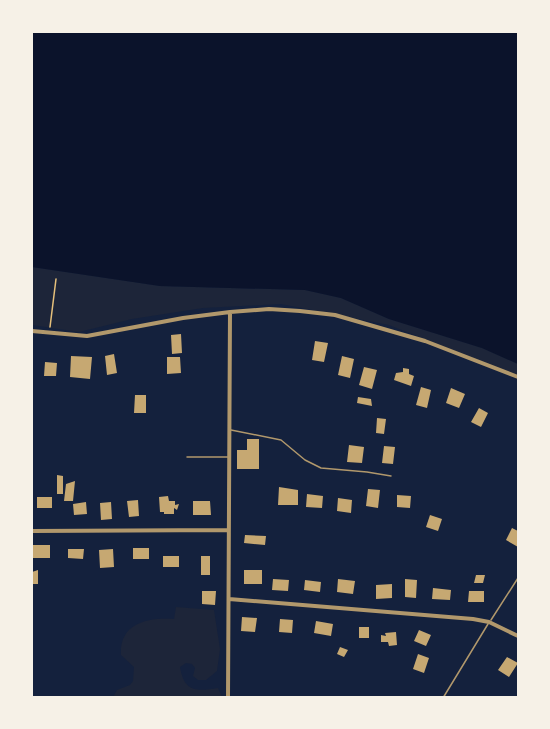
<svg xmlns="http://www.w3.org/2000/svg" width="550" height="729" font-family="'Exo 2',sans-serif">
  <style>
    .green { fill: #1d2539 }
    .water { fill: #0b132b }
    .building { fill: #c6a872 }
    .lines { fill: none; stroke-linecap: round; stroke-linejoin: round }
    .path { stroke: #e5c07b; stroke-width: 1.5 }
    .service { stroke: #b1986c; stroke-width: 1.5 }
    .minor { stroke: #b1986c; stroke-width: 4 }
  </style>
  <rect width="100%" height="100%" fill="#14213d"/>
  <path class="green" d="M32 267 160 286 305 290 341 298 389 319 482 348 518 364V376L389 325 281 304 203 308 132 319 79 332 32 325Z
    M176 607 214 610 220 649 217 671 206 680H198L193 676 195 668 192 664 186 663 180 667C184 691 195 692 218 688L222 697H113L117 690 130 685 133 681 134 667 121 655C119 623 148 617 174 619Z"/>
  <path class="water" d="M32 32H518V364L482 348 389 319 341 298 305 290 160 286 32 267Z"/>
  <path class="building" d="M181 334 182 353 172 354 171 335Z
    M315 341 328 343 324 362 312 360Z
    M114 354 117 373 107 375 105 356Z
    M71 356 92 357 90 379 70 377Z
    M342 356 354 359 350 378 338 375Z
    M167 357H180L181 373 167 374Z
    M45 362 57 363 56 376H44Z
    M364 367 377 370 372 389 359 385Z
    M403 368 409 369V374L414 376 411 386 394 380 396 373 403 372Z
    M421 387 431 390 427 408 416 405Z
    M451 388 465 394 459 408 446 403Z
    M135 395H146V413H134Z
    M358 397 371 399 372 406 357 403Z
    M479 408 488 413 481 427 471 422Z
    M377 418 386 419 384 434 376 433Z
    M247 439H259V469H237V450H247Z
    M349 445 364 447 362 463 347 462Z
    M384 446 395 447 393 464 382 463Z
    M57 475 63 476V494H57Z
    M75 481 73 501H64L66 484Z
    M279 487 298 490V505H278Z
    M368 489 380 490 378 508 366 506Z
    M307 494 323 496 322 508 306 507Z
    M397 495 411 496 410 508 397 507Z
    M168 496 169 501H175V505L179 504 177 510 174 508V514H164V512H160L159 497Z
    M37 497H52V508H37Z
    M338 498 352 500 351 513 337 511Z
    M138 500 139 516 129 517 127 501Z
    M193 501H210L211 515H193Z
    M86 502 87 514 74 515 73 504Z
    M111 502 112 519 101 520 100 503Z
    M430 515 442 519 438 531 426 527Z
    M512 528 518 531V547L506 540Z
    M245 535 266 536 265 545 244 543Z
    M33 545H50V558H33Z
    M133 548H149V559H133Z
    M68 549H84L83 559 68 558Z
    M113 549 114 567 100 568 99 550Z
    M163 556H179V567H163Z
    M201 556H210V575H201Z
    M38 570V584H33L32 572Z
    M244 570H262V584H244Z
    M476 575H485L483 583H474Z
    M273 579 289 580 288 591 272 590Z
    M338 579 355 581 353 594 337 592Z
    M405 579 417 580 416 598 405 597Z
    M305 580 321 582 320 592 304 590Z
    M392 584V598L376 599V585Z
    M433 588 451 590 450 600 432 599Z
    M202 591H216L215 605 202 604Z
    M469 591H484V602H468Z
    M242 617 257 618 255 632 241 631Z
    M280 619 293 620 292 633 279 632Z
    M316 621 333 624 331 636 314 633Z
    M359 627H369V638H359Z
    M419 630 431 635 426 646 414 641Z
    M396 632 397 645 389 646 388 642H381V635L386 636 385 633Z
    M340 647 348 650 344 657 337 654Z
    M418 654 429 658 424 673 413 669Z
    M507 657 518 663 509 677 498 670Z"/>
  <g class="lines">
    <path class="path" d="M50 327 56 279"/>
    <path class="service" d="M231 430 281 440 305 460 321 468 367 472 391 476
      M187 457H228
      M491 620 518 578
      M443 698 488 624"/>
    <path class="minor" d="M32 331 87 336 183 318 230 312 269 309 300 311 335 315 425 341 518 377
      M32 531 228 530
      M229 599 473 619 489 622 518 636
      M228 698 230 312"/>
  </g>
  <rect width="550" height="729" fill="none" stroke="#f6f1e7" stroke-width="66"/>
</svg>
